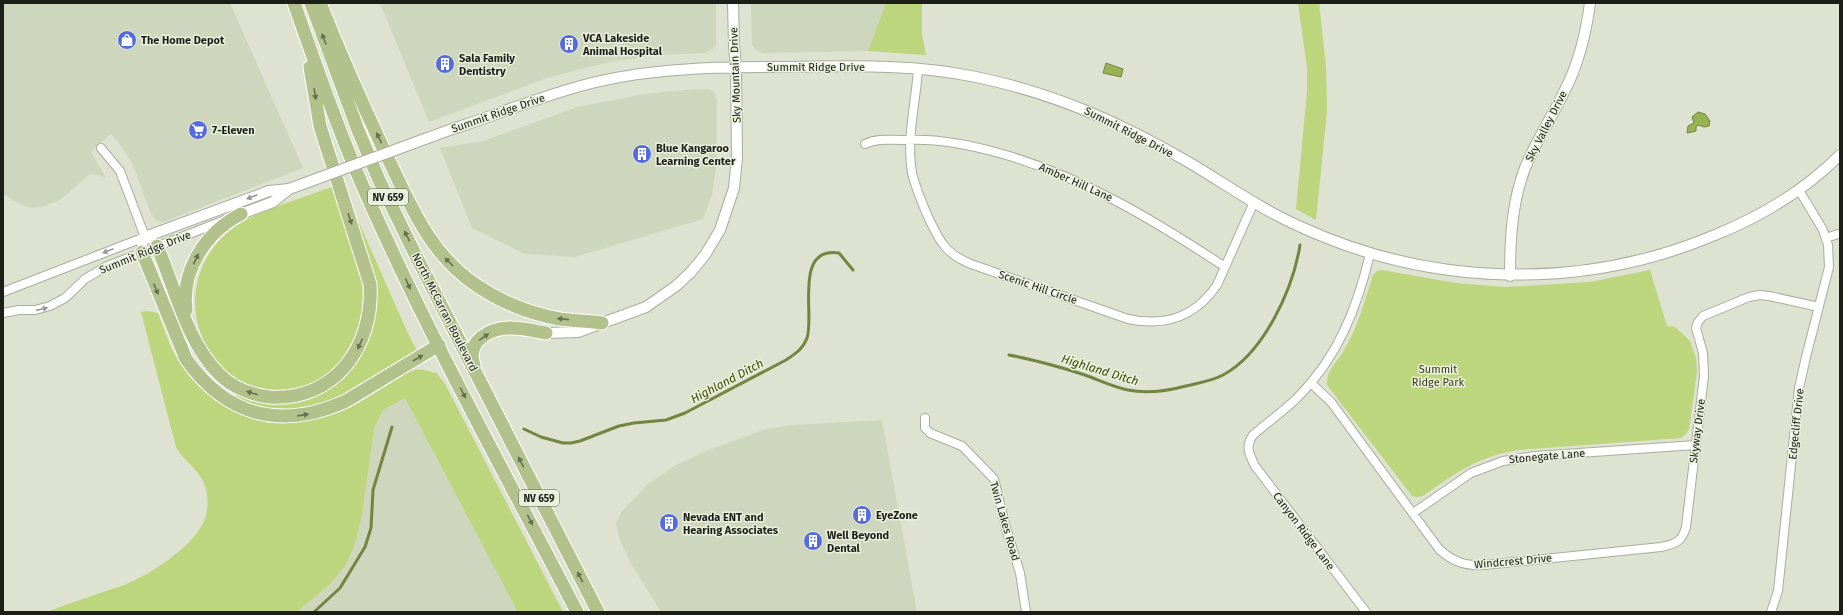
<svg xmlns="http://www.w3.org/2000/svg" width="1843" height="615" font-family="'Fira Sans',sans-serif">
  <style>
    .built { fill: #ced6be }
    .green { fill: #bdd57c }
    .water { fill: #99b153; stroke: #748541 }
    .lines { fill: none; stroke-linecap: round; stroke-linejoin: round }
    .stream { stroke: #748541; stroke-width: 3 }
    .minor-casing { stroke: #a8ae9c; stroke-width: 10 }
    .tertiary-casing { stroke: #a8ae9c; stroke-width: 12 }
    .primary-casing { stroke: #fff; stroke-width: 15 }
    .minor { stroke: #fff; stroke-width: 8 }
    .tertiary { stroke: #fff; stroke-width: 10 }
    .primary { stroke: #b3c18c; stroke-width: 13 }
    .tertiary-bridge-casing { stroke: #a8ae9c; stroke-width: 12; stroke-linecap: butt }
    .tertiary-bridge { stroke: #fff; stroke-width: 10 }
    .oneway { fill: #687052 }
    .oneway2 { fill: #999a97 }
    .labels { text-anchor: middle; stroke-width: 3; stroke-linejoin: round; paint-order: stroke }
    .shield { fill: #eaf0dd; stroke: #5a5d53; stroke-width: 1 }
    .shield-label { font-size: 10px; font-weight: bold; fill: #1c1e18 }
    .poi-label { font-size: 11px; font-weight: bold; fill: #1c1e18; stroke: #eaf0dd; text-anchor: start }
    .street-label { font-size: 11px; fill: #1c1e18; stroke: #eaf0dd }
    .park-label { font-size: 11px; fill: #353f18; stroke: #eaf0dd }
    .water-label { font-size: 12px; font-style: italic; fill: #3d4c02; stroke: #eaf0dd }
  </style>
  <rect width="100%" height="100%" fill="#dde3d0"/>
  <path class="built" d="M3 3H230L303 168 166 221 161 222 156 220 150 212 133 165 122 147 111 134 91 152 106 178 99 175 90 174 60 200 41 207 32 208 22 205 3 194Z
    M380 3H716V45L713 49 705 53 659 55 609 62 550 77 429 122Z
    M751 3H886L868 51 762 53 755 49 752 45Z
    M710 89 714 92 717 101V162L712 195 703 219 575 257 525 254 472 228 440 148 483 141 577 107 644 94 685 90Z
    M405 398 519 612H297L329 585 346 565 355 544 362 515 374 429 383 410Z
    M882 420 917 612H661L630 562 619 538 616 523 622 511 648 484 676 465 706 451 766 429 794 425Z"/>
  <path class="green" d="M886 3H922V34L926 55 868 51Z
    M1298 3H1319L1326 66 1327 111 1316 220 1296 209 1307 91V68Z
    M332 187 361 274C366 302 361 333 344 357 334 371 320 381 303 386 209 414 155 288 232 229 255 211 303 198 332 187Z
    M353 209 409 336 418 352 350 393 318 408 275 412 234 398 237 392 323 391 372 319Z
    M1381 270 1456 283 1505 287 1590 282 1650 270 1667 326 1675 327 1690 341 1696 358 1697 372 1689 429 1686 434 1681 438 1518 450C1477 457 1457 472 1423 496L1417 497 1412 496 1327 385C1325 372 1338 361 1344 350 1358 327 1365 300 1373 275L1377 271Z
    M148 311 158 313C164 328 169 346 178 360 213 417 276 436 337 413 361 404 386 385 408 372 418 368 425 369 434 373L435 371 445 384 563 612H518L405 398 383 410 374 429 362 515 355 544 346 565 329 585 297 612H47C72 602 98 594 124 585 151 574 197 545 206 516 208 507 208 497 206 489 202 471 184 462 176 447L141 312Z"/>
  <path class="water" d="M1106 63 1123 69 1121 77 1103 73Z
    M1698 112 1705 114 1710 121 1709 126 1704 127 1698 125 1696 127V131L1687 133 1688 126 1694 123 1692 117Z"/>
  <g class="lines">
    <path class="stream" d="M1009 355C1035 360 1060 367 1085 375 1099 380 1113 387 1128 390 1147 394 1167 391 1186 386 1198 383 1212 381 1223 375 1264 353 1293 289 1300 245
      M524 429 541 437 563 443H571L580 441 619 426 634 423 666 420 685 413 786 360C795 354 803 349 807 338 815 316 793 246 839 253L853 270
      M314 612 340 588 365 547 371 528 373 490 392 427"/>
    <g class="minor-casing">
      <path id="minor" d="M918 69C916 102 906 139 912 173 916 189 922 203 929 219 940 242 946 254 971 264L1128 319C1166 327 1195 317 1217 285L1254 202
        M865 144C877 138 890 140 903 140 936 138 968 144 999 153 1081 176 1154 220 1225 267
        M101 148 120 171 145 237 152 240 157 246
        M1826 238 1838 234
        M3 292 145 237
        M3 313 19 310H35L50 306 65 298 85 279 105 267 225 220
        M1311 383 1331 402 1439 549C1453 562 1465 566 1484 565L1661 547C1675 544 1682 542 1686 527L1704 376 1703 353 1696 328 1698 322 1703 316 1749 297 1760 295 1769 296 1819 307
        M925 418V428L930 433 962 446 994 479 1006 528 1020 573 1026 612
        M1413 513 1471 473 1503 461 1535 456 1696 445
        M1366 612 1255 466C1249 454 1245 446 1253 435 1268 422 1284 411 1298 397 1338 357 1357 308 1370 254
        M1771 612 1778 591 1799 388 1806 357 1829 267 1828 245 1823 230 1799 190"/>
    </g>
    <g class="tertiary-casing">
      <path id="tertiary" d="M433 136C454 128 475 122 496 114 529 102 562 90 596 82 660 67 725 67 790 67 852 66 915 64 976 77 1054 93 1122 123 1190 163 1227 185 1262 210 1301 227 1432 287 1582 291 1715 235 1762 216 1804 191 1840 155
        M241 214 273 202 289 189
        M142 252V244L145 237 269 191 289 189
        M1510 276C1510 239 1512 202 1525 168 1536 141 1552 117 1565 90 1579 63 1586 33 1590 3
        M546 333 578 332 646 307 676 286 691 272 705 255 720 230 734 188 737 158 736 67 734 45 733 3"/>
    </g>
    <g class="primary-casing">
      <path id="primary" d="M294 3C318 71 341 139 371 205 433 344 507 477 577 612
        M311 3 358 130 379 180 415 254 598 612
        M320 3C340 53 361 101 384 150 409 201 427 252 476 285 501 302 531 314 560 319 574 321 588 321 602 323
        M157 246C175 287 186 341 219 374 232 387 251 395 270 397 336 401 374 345 370 284L320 126 310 67
        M142 252 186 359C227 417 282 430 346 401L439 345
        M186 310C181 270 206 232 241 214
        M474 365C465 341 491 327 512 328 523 328 535 331 546 333"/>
    </g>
    <use href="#minor" class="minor"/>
    <use href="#tertiary" class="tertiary"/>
    <use href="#primary" class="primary"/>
    <g class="tertiary-bridge-casing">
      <path id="tertiary-bridge" d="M289 189 433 136"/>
    </g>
    <use href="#tertiary-bridge" class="tertiary-bridge"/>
  </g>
  <defs><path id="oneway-solid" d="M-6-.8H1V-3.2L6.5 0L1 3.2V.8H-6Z"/></defs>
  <g class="oneway">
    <use href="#oneway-solid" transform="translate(324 39) rotate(-111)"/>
    <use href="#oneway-solid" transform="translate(315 94) rotate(80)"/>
    <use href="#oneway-solid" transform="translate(379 138) rotate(-115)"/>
    <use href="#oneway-solid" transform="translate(350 219) rotate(72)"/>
    <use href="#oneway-solid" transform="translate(407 236) rotate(-116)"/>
    <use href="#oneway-solid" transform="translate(196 259) rotate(-64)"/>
    <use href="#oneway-solid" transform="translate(449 262) rotate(-135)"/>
    <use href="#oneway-solid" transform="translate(408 284) rotate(65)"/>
    <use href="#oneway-solid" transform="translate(156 289) rotate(68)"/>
    <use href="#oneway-solid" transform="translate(563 319) rotate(-174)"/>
    <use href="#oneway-solid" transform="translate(484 337) rotate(-35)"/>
    <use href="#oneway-solid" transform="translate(360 344) rotate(115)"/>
    <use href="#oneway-solid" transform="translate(418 358) rotate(-30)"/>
    <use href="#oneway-solid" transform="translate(252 393) rotate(-163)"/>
    <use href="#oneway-solid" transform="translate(463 393) rotate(63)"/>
    <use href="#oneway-solid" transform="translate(303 415) rotate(-8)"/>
    <use href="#oneway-solid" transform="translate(521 462) rotate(-117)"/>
    <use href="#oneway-solid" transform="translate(530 520) rotate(63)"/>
    <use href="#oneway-solid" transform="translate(580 577) rotate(-117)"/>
  </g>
  <g class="oneway2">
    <use href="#oneway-solid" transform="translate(252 197) rotate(159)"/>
    <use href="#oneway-solid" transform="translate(108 251) rotate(159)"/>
    <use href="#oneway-solid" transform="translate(42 309) rotate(-13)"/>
  </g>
  <defs>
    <g id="shop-disc" transform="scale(1)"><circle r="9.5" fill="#546be0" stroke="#eaf0dd"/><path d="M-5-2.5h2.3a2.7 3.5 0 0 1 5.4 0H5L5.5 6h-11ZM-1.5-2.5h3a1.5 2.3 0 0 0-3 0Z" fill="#fff"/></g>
    <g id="building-disc" transform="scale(1)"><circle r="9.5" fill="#546be0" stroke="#eaf0dd"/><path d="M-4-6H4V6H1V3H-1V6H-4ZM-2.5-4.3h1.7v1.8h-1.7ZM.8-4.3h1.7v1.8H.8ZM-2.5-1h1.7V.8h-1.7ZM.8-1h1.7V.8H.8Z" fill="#fff"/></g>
    <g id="supermarket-disc" transform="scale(1)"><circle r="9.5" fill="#546be0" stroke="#eaf0dd"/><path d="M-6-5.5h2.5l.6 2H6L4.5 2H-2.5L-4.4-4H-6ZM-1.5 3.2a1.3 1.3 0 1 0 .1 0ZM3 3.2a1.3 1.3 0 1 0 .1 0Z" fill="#fff"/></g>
  </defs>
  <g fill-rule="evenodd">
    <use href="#shop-disc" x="127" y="40"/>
    <use href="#building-disc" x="569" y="44"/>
    <use href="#building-disc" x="445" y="64"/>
    <use href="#supermarket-disc" x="198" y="130"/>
    <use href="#building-disc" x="642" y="154"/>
    <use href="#building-disc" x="862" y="515"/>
    <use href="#building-disc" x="669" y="523"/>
    <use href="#building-disc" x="813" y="541"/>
  </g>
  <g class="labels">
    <g class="shield">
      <rect x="368" y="189" width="40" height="16" rx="3"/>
      <rect x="519" y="490" width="40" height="16" rx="3"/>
    </g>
    <g class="shield-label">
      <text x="388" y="201">NV 659</text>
      <text x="539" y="502">NV 659</text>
    </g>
    <g class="poi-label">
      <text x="583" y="42">VCA Lakeside<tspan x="583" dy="13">Animal Hospital</tspan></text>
      <text x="141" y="44">The Home Depot</text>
      <text x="459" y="62">Sala Family<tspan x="459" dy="13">Dentistry</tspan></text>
      <text x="212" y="134">7-Eleven</text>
      <text x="656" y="152">Blue Kangaroo<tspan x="656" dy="13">Learning Center</tspan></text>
      <text x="876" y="519">EyeZone</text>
      <text x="683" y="521">Nevada ENT and<tspan x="683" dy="13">Hearing Associates</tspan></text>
      <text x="827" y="539">Well Beyond<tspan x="827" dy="13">Dental</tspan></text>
    </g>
    <g class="street-label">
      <text x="816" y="71">Summit Ridge Drive</text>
      <text transform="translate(735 75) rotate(-92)" y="4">Sky Mountain Drive</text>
      <text transform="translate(498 113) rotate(-19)" y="4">Summit Ridge Drive</text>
      <text transform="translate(1546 126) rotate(-63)" y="4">Sky Valley Drive</text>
      <text transform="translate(1129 132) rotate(27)" y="4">Summit Ridge Drive</text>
      <text transform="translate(1076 182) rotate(24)" y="4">Amber Hill Lane</text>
      <text transform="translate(145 252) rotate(-22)" y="4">Summit Ridge Drive</text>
      <text transform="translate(1038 287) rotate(19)" y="4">Scenic Hill Circle</text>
      <text transform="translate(445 312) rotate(63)" y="4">North McCarran Boulevard</text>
      <text transform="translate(1796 424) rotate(-84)" y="4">Edgecliff Drive</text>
      <text transform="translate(1697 431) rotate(-83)" y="4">Skyway Drive</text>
      <text transform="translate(1547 456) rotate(-5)" y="4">Stonegate Lane</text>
      <text transform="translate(1005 521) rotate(74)" y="4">Twin Lakes Road</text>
      <text transform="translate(1304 531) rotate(53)" y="4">Canyon Ridge Lane</text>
      <text transform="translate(1513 561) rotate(-5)" y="4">Windcrest Drive</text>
    </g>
    <g class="park-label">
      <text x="1438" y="373">Summit<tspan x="1438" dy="13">Ridge Park</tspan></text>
    </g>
    <g class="water-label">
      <text transform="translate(1100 370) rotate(17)" y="4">Highland Ditch</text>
      <text transform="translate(727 381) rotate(-28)" y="4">Highland Ditch</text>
    </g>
  </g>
  <rect width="1843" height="615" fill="none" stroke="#1c1e18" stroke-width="8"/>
</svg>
